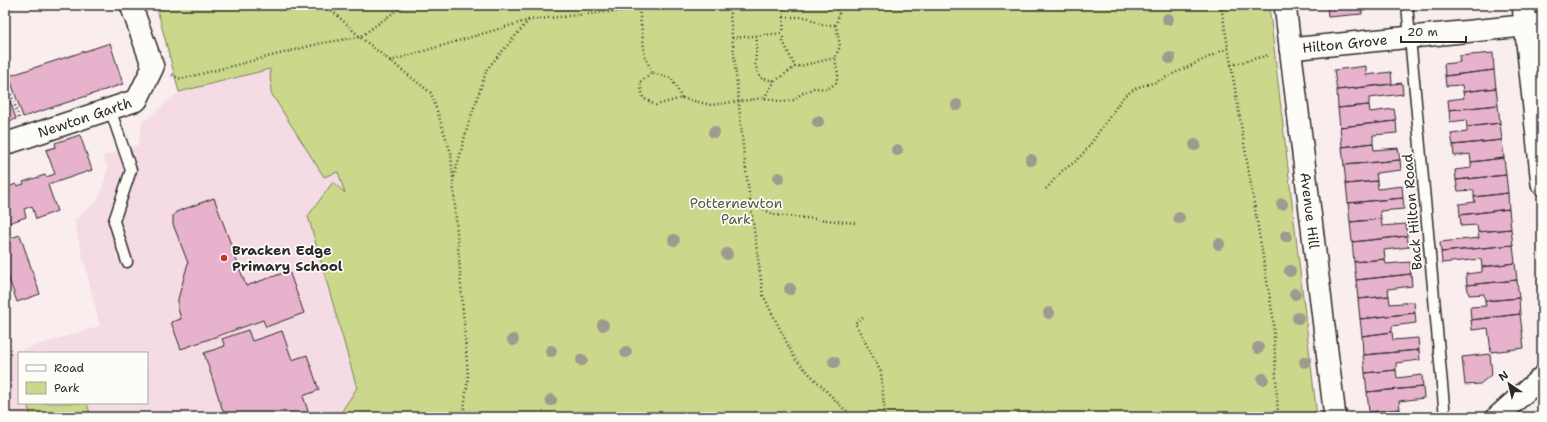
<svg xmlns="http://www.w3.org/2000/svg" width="1547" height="422" font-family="'Shantell Sans',sans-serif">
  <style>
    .built { fill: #f4dbe4; fill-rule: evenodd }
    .green { fill: #cbd78a; stroke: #7b815a }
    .building { fill: #e7b2cb; stroke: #2b2b2b }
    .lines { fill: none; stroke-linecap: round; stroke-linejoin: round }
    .lane-casing { stroke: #2b2b2b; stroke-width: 13 }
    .street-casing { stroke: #2b2b2b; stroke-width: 24 }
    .path { stroke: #2b2b2b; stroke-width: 2.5; stroke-dasharray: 1 3; stroke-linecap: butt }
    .lane { stroke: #fdfcf7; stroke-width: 10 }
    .street { stroke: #fdfcf7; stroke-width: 21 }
    .tree { fill: #9e9a90 }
    .poi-dot { fill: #c8321e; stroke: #fdfcf7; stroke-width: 1.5 }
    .labels { text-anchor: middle; stroke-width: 3.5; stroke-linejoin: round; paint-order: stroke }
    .street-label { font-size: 14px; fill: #2b2b2b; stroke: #fdfcf7 }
    .park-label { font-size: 14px; fill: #535643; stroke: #fdfcf7 }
    .poi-label { font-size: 14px; font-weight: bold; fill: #2b2b2b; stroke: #fdfcf7; text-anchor: start }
  </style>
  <rect width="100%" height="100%" fill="#f9edee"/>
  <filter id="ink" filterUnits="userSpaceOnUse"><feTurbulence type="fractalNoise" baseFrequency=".025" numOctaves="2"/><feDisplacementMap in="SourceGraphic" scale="8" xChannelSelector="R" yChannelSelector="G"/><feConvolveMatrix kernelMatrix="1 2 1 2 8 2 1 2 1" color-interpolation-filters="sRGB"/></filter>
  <g filter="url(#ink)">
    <path class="built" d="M304 60 414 417H5V355L100 326 74 221 98 200 108 169 103 156 138 145 142 123 179 92ZM19 353H147V403H19Z"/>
    <path class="green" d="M156 5H1269L1317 417H338L357 388 308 216 333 182 345 193 338 172 324 177 271 93 270 69 179 92Z
      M27 403H87L91 417H31Z"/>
    <path class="building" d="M1327 5H1361L1362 14 1328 17Z
      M110 43 123 84 23 117 9 76Z
      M1493 53 1494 70 1445 76 1444 64 1460 62 1459 56Z
      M1366 66V75L1391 72 1392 84 1337 90 1334 70Z
      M1494 70 1496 88 1463 92 1462 85 1446 86 1445 76Z
      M1402 83 1403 94 1369 98V105L1338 108 1337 90Z
      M5 85 16 119 5 123Z
      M1496 88 1498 105 1449 110 1448 100 1464 98 1463 92Z
      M1369 105 1370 112 1394 109 1396 121 1340 127 1338 108Z
      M1498 105 1500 123 1467 127 1466 120 1450 122 1449 110Z
      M1396 121 1397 133 1373 135V143L1342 147 1340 127Z
      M1500 123 1502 140 1453 145 1451 134 1467 132V127Z
      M80 135 92 170 48 185 57 211 36 219 32 206 24 209 26 217 6 224 11 238 20 235 40 294 17 302 5 267V188L16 184 17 186 24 184 23 182 45 175 46 177 55 174 46 150 56 147 55 143Z
      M1502 140 1504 158 1471 162 1470 154 1454 156 1453 145Z
      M1373 143 1374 150 1398 148 1400 160 1344 165 1342 147Z
      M1504 158 1506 175 1456 180 1455 170 1471 168V162Z
      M1400 160 1401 170 1376 173 1377 181 1346 184 1344 165Z
      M1506 175 1508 193 1474 197V190L1458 191 1456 180Z
      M1377 181 1378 189 1402 186 1403 198 1348 203 1346 184Z
      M1508 193 1509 209 1460 215 1459 204 1475 202 1474 197Z
      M214 198 246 286 289 271 304 313 266 327 263 320 181 349 171 322 181 319 178 308V299L188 263 173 224V216L176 212Z
      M1403 198 1404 209 1380 211 1381 219 1350 222 1348 203Z
      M1509 209 1511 229 1478 232 1477 225 1461 226 1460 215Z
      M1381 219 1382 226 1406 224 1407 236 1352 242 1350 222Z
      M1511 229 1513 245 1441 252 1440 242 1479 238 1478 232Z
      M1407 236 1409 247 1384 250 1385 259 1354 262 1352 242Z
      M1513 245 1515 263 1482 267 1481 259 1442 263 1441 252Z
      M1385 259 1386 264 1410 262 1411 274 1356 280 1354 262Z
      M1515 263 1517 280 1467 285 1466 274 1482 272V267Z
      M1411 274 1412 286 1388 289 1389 296 1358 299 1356 280Z
      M1517 280 1519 298 1485 301 1484 294 1469 295 1467 285Z
      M1389 296 1390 304 1414 302 1415 313 1360 319 1358 299Z
      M1519 298 1520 314 1471 320 1470 307 1486 306 1485 301Z
      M1415 313 1416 323 1392 326V332L1362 336 1360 319Z
      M1520 314 1524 348 1491 352 1488 328 1472 330 1471 320Z
      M248 330 252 341 282 331 292 360 307 355 319 390 303 396 310 417H225L204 353 225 346 222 339Z
      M1392 332 1393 340 1418 338 1419 350 1363 355 1362 336Z
      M1419 350 1420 360 1396 363V370L1365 373 1363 355Z
      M1490 354 1492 374 1480 384 1465 385 1462 357Z
      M1396 370 1397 378 1422 375 1423 387 1367 392 1365 373Z
      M1423 387 1424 398 1399 401 1400 409 1369 412 1367 392Z
      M1400 409 1401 416 1425 413 1426 417H1370L1369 412Z"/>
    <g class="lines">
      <g class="lane-casing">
        <path id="lane" d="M1407 5 1445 417
          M110 109 131 170 114 221 127 262"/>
      </g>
      <g class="street-casing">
        <g id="street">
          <path id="s1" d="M1285 5 1335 417"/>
          <path d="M1523 5 1542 184"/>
          <path id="s2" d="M1290 49 1542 24"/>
          <path id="s3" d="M5 144 137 100 153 67 131 5"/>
          <path d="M1497 417 1542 377"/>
        </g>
      </g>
      <path class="path" d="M326 5 360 37 431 93 451 153 468 377 463 417
        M729 5 744 156 763 295 795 359 843 408 854 417
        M784 5 783 41 795 67
        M1221 5 1273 317 1278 417
        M639 9 645 56 652 73
        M784 17H807L821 25H836
        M757 36 755 65 760 78 775 81
        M732 38 783 33
        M390 61 529 20 678 5
        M1231 65 1269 55
        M5 75 19 118
        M172 75 181 79 322 43 360 37 404 5
        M682 98 671 78 652 73 640 82 643 98 656 105 682 98 711 105 764 98 783 102 794 100 801 94 814 88 827 89 836 83 838 75 835 58 840 46 836 25 839 14 835 5
        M764 98 775 81 795 67 835 58
        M454 177 468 125 487 69 529 20
        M1046 189 1062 171 1076 161 1087 149 1124 96 1138 87 1156 82 1228 48
        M750 201 774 215 857 223
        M863 317 855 323 881 372 885 417"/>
      <use href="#lane" class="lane"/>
      <use href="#street" class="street"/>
    </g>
    <g class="tree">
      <circle cx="1168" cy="19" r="6"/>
      <circle cx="1170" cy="58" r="6"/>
      <circle cx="957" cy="105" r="6"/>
      <circle cx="818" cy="122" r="6"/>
      <circle cx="714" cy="132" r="6"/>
      <circle cx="1195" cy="145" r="6"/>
      <circle cx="897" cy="150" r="6"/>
      <circle cx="1031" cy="160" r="6"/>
      <circle cx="779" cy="178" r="6"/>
      <circle cx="1282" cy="204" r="6"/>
      <circle cx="1179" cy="218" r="6"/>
      <circle cx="1286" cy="236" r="6"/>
      <circle cx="674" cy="240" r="6"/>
      <circle cx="1219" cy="244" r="6"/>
      <circle cx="727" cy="254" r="6"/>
      <circle cx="1290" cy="271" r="6"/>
      <circle cx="790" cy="289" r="6"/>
      <circle cx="1295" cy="294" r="6"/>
      <circle cx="1049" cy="313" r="6"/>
      <circle cx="1298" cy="318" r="6"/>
      <circle cx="603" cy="325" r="6"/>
      <circle cx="513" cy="340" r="6"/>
      <circle cx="1258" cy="348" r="6"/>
      <circle cx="551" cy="351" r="6"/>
      <circle cx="626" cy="352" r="6"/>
      <circle cx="582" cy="360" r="6"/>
      <circle cx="834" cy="362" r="6"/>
      <circle cx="1305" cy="362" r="6"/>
      <circle cx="1263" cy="379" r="6"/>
      <circle cx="551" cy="400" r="6"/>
    </g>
  </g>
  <circle class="poi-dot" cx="224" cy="258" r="4"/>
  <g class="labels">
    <g class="street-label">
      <text dy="5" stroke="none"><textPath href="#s2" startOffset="55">Hilton Grove</textPath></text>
      <text dy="5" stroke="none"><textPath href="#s3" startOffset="84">Newton Garth</textPath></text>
      <text dy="5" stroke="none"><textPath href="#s1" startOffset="207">Avenue Hill</textPath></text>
      <text transform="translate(1412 212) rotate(-95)" y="5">Back Hilton Road</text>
    </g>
    <g class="park-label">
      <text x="736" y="208">Potternewton<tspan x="736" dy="16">Park</tspan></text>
    </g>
    <g class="poi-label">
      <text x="232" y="255">Bracken Edge<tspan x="232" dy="16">Primary School</tspan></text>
    </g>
  </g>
  <rect width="1547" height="422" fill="none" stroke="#fdfcf7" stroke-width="20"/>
  <rect x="10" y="10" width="1527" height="402" fill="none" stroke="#2b2b2b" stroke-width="1.5" filter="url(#ink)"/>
  <rect x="18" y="352" width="130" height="52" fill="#fdfcf7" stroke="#a9a8a5"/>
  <rect x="26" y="365" width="20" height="6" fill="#fdfcf7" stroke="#a9a8a5"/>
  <text x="54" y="372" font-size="12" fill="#2b2b2b">Road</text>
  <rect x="26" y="382" width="20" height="12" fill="#cbd78a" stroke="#a9a8a5"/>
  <text x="54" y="392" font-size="12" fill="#2b2b2b">Park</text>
  <g transform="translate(1509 384) rotate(325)" stroke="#fdfcf7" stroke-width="3" paint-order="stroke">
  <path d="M0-3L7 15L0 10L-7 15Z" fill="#2b2b2b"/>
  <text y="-6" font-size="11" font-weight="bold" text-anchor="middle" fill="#2b2b2b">N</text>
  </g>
  <path d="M1401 36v6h65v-6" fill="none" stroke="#2b2b2b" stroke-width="2"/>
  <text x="1407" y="36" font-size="12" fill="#2b2b2b" stroke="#fdfcf7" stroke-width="3" paint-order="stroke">20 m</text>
</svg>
